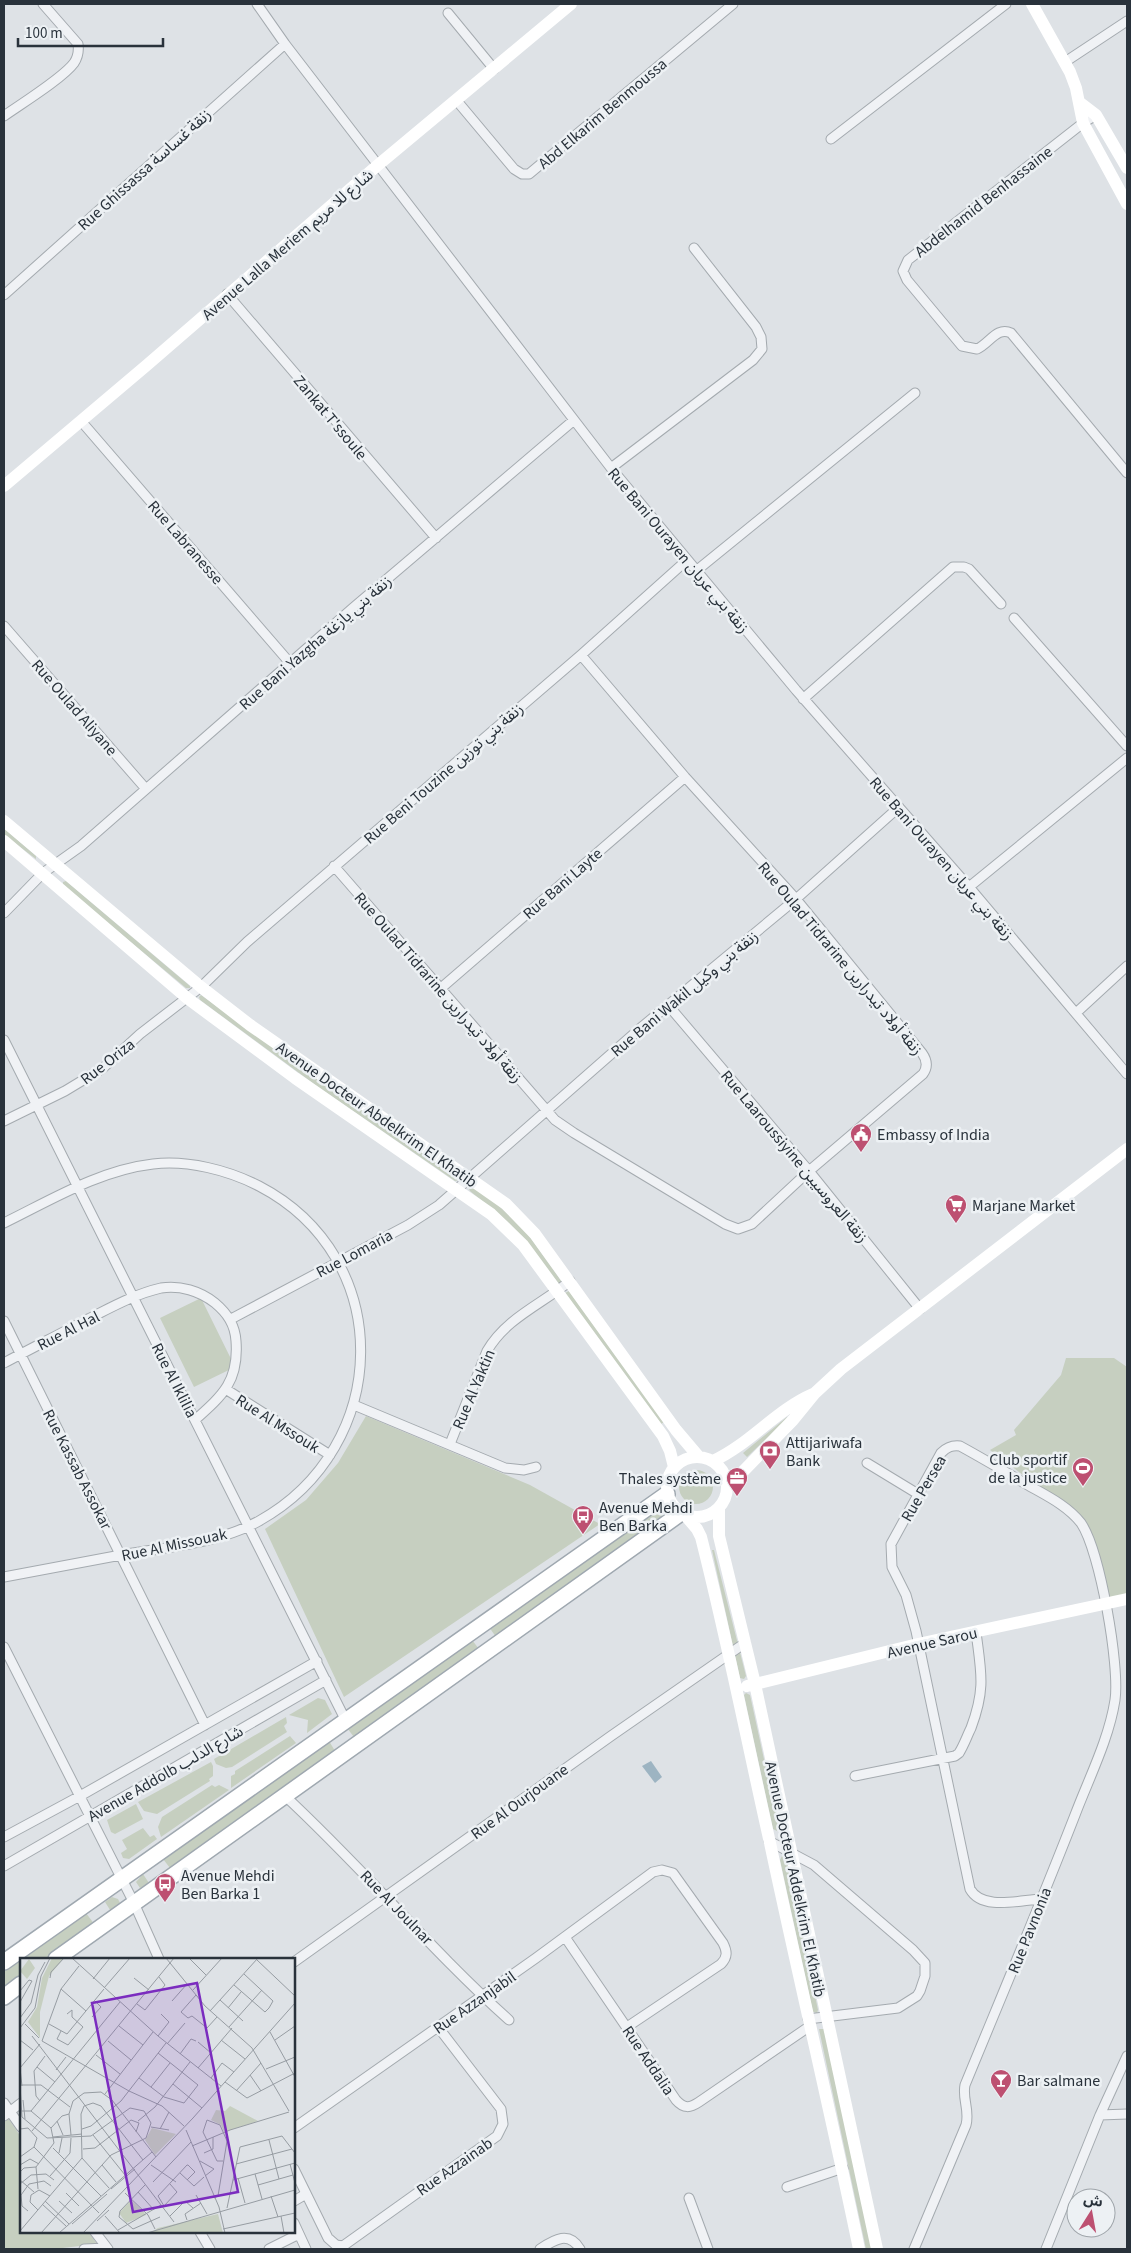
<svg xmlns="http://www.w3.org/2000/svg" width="1131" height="2253" font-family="'Source Sans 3','Noto Sans Arabic',sans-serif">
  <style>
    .green { fill: #c6cfc0 }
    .water { fill: #9db4c2 }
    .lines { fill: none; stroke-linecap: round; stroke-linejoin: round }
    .street-casing { stroke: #a4aaaf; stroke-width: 11 }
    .primary-casing { stroke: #9fa8b0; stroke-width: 18 }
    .street { stroke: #f0f2f5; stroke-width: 9 }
    .secondary { stroke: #fff; stroke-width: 12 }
    .primary { stroke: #fff; stroke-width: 15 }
    .labels { text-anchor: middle; stroke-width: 5; stroke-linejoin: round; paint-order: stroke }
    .street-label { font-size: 16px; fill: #29323b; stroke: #edf1f4 }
    .poi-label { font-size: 16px; fill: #29323b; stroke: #edf1f4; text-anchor: start }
    .inset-road { fill: none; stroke: #969ca2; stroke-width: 1 }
    .view { fill: #7b2cbf; fill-opacity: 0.15; stroke: #7b2cbf; stroke-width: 2.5 }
    .inset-edge { fill: none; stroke: #29323b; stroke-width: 2.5 }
  </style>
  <rect width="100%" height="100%" fill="#dee2e6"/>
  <path class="green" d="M4 828 36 856V859L4 835Z
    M66 881 190 986V988H186L63 886V882Z
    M201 995 459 1179V1180L455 1181 314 1084 200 1000 199 997Z
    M471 1186 498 1205 527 1233 562 1282 559 1284 508 1222 470 1191 469 1189Z
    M569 1291 664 1422 661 1424 565 1293Z
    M201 1298 235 1367 194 1387 160 1318Z
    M1066 1358H1114L1127 1367V1596L1110 1598 1086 1523 990 1450 1016 1435 1014 1430 1061 1375Z
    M366 1416 530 1485 600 1524 344 1697 265 1529 306 1500 338 1463Z
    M787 1417 788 1418 747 1457 743 1453Z
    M679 1487a17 17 0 1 1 34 0a17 17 0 1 1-34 0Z
    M659 1507 665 1515 648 1528 642 1520Z
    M633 1525 639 1535 496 1637 489 1627Z
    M712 1550H714L746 1676 744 1679 740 1678Z
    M472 1640 479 1649 354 1737 347 1728Z
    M746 1693 750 1695 779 1828 777 1831 773 1829 744 1695Z
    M318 1698 325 1700 332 1714 307 1733 308 1720 289 1715Z
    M286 1717 287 1723 284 1726 287 1732 232 1767 226 1768 216 1764 214 1759Z
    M290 1736 296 1743 231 1788V1776L235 1774V1771Z
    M329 1741 335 1751 170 1868 163 1859Z
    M211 1762 213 1766V1776L209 1779 210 1781 157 1814 144 1811 138 1802Z
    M212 1785 215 1787 219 1785 229 1790 161 1837 158 1827 162 1817Z
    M136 1804 143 1819 115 1834 111 1832 107 1820Z
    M143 1828 150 1837 154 1835 157 1839 129 1859 123 1858 121 1853 127 1849 122 1840Z
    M782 1856 786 1858 818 2010 817 2013 813 2012 780 1860Z
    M143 1874 149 1883 140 1888 136 1882Z
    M112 1897 118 1899 120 1903 112 1913 105 1902Z
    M86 1913 95 1925 47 1959H21Z
    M21 1959V1977L4 1990V1972Z
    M819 2029H824L872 2249H866Z
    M8 2118 21 2137V2232H89L97 2244 54 2249H4V2119Z"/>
  <path class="water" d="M651 1761 662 1777 655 1783 642 1766Z"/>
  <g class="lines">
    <g class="street-casing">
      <path id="street" d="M257 4 285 44 611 468 796 690 969 887 1127 1074
        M448 13 494 69
        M1065 62 1127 21
        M457 101 514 169 522 174H529L733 4
        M1096 115 1083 123 908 260 903 271 907 280 962 346 977 349C989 344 997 326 1011 333L1127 473
        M4 116C21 104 63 78 74 63 78 57 79 51 78 44L43 4
        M831 139 1006 4
        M227 294 436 538
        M4 295 285 44
        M81 421 290 663
        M611 468 753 360 762 349 761 337 756 327 694 248
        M696 571 915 393
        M1014 618 1127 746
        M4 626 146 789
        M803 699 953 567H964L969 569 1001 604
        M334 866 555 1120 574 1133 725 1224 738 1229 752 1224 809 1171 923 1074C928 1067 927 1060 922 1053L796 899 685 777 581 655
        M969 887 1127 758
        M4 913 43 873 81 846 353 608 574 420
        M440 989 685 777
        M668 1005 809 1171 920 1309
        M1076 1013 1127 966
        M4 1040 346 1721
        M4 1121 65 1091 103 1068 140 1034 201 987 247 942 581 655 687 560
        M4 1223C51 1200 100 1170 153 1164 188 1160 228 1170 259 1186 397 1258 392 1447 259 1521 217 1544 166 1547 121 1555 82 1562 43 1570 4 1577
        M231 1319 408 1225 439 1205 643 1026 796 899 899 807
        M4 1321 205 1725
        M4 1363C32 1348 60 1334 88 1319 112 1307 135 1294 161 1288 180 1285 200 1291 215 1303 227 1313 235 1324 236 1341 239 1381 223 1395 195 1420
        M227 1390 330 1455
        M354 1405 505 1468 524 1470 536 1467
        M450 1444 487 1351C506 1318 542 1304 570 1281
        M867 1463 918 1494
        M4 1647 134 1903 159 1959
        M855 1776 955 1756 959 1753C964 1745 967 1736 971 1728 986 1688 981 1672 976 1632
        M284 1795C362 1867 430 1949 509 2020
        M4 1837 80 1796 317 1661
        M769 1841 814 1865 913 1950 925 1963V1976L920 1991 917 1996 898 2008 808 2019
        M4 1866 326 1680
        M565 1937 676 2100C684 2109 690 2108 699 2102L810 2026
        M294 1962 611 1736 745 1643
        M4 2103 21 2127
        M1100 2115 1127 2114
        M4 2116 21 2103
        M294 2128 536 1958 653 1872 662 1870 673 1873 723 1943C727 1951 728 1957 721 1964L627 2027
        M294 2169 328 2238 336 2245 343 2246 497 2136 503 2124 501 2109 438 2027
        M787 2187 843 2168
        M689 2198 708 2249
        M294 2201 306 2194
        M294 2223 306 2249
        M95 2232 108 2249
        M200 2232 210 2249
        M84 2249 107 2248
        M269 2249 299 2234
        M540 2249C555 2239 569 2231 580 2249
        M914 2249 966 2125C970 2110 962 2099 965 2085 1002 1995 1040 1905 1075 1815 1089 1778 1109 1739 1115 1700 1120 1666 1100 1551 1081 1523 1067 1505 1045 1495 1026 1484 1004 1471 982 1458 960 1446 952 1445 947 1447 941 1453L891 1544 892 1567 906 1595 916 1631 970 1889C982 1911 1020 1900 1041 1899
        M1046 2249 1100 2115 1127 2056"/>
    </g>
    <g class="primary-casing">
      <path id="primary" d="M56 1959 681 1513
        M4 1962 667 1494
        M4 1997 21 1984"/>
    </g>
    <use href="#street" class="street"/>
    <path class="secondary" d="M1032 4 1070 72 1076 88 1083 123 1127 204
      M1079 102 1096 115 1127 168
      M4 486 147 365 378 165 571 4
      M4 821 201 987 250 1025 506 1204 535 1234 676 1430 698 1456
      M4 841 187 998 295 1078 491 1214 523 1245 663 1436 670 1451 674 1467
      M667 1487a30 30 0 1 1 60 0a30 30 0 1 1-60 0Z
      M713 1461C750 1444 776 1410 813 1394
      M728 1487 793 1420 815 1393 841 1369 1127 1149
      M719 1508V1536L755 1684 877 2249
      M685 1515 697 1529 701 1537C727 1639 747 1741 770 1843 799 1979 831 2114 859 2249
      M747 1686 918 1644 1127 1599"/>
    <use href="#primary" class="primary"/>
  </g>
  <defs>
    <g id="civic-pin" transform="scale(1.125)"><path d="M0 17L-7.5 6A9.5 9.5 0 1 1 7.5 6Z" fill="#bd5071" stroke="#edf1f4"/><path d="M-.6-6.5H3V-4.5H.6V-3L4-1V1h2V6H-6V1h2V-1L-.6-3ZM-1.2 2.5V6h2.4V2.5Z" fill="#fff"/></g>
    <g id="supermarket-pin" transform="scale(1.125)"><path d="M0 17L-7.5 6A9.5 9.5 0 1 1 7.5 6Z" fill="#bd5071" stroke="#edf1f4"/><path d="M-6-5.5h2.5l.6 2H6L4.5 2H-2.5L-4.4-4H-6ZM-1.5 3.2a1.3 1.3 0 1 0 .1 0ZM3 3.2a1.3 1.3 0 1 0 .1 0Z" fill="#fff"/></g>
    <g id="bank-pin" transform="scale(1.125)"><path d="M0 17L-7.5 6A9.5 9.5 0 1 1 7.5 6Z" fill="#bd5071" stroke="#edf1f4"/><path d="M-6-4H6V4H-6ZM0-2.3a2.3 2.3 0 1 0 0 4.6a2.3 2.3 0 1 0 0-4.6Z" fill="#fff"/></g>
    <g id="stadium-pin" transform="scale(1.125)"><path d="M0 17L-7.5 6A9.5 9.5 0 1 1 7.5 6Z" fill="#bd5071" stroke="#edf1f4"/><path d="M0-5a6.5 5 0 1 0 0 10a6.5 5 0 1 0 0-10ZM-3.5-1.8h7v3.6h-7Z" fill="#fff"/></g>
    <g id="office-pin" transform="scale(1.125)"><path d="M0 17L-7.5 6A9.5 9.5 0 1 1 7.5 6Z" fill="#bd5071" stroke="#edf1f4"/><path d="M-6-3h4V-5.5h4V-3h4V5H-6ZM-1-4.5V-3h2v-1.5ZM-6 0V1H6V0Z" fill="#fff"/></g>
    <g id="bus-pin" transform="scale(1.125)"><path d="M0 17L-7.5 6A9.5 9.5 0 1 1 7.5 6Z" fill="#bd5071" stroke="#edf1f4"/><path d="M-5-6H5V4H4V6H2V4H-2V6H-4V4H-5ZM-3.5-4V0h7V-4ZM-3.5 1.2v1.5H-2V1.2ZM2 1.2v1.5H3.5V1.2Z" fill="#fff"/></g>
    <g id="bar-pin" transform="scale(1.125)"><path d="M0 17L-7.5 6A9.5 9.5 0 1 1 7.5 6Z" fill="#bd5071" stroke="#edf1f4"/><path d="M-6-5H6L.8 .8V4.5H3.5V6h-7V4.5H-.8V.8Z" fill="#fff"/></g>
  </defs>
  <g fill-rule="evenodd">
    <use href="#civic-pin" x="861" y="1134"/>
    <use href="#supermarket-pin" x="956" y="1205"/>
    <use href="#bank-pin" x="770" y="1451"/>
    <use href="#stadium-pin" x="1083" y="1468"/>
    <use href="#office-pin" x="737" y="1478"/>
    <use href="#bus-pin" x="583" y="1516"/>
    <use href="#bus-pin" x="165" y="1884"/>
    <use href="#bar-pin" x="1001" y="2080"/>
  </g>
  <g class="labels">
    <g class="street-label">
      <text transform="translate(602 113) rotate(-40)" y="6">Abd Elkarim Benmoussa</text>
      <text transform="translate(144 169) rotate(-42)" y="6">Rue Ghissassa زنقة غساسة</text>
      <text transform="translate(983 201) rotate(-38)" y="6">Abdelhamid Benhassaine</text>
      <text transform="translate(287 244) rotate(-41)" y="6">Avenue Lalla Meriem شارع للا مريم</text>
      <text transform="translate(331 417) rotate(50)" y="6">Zankat T'ssoule</text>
      <text transform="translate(186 542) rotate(49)" y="6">Rue Labranesse</text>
      <text transform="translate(679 550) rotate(50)" y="6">Rue Bani Ourayen زنقة بني عريان</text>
      <text transform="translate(315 642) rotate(-41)" y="6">Rue Bani Yazgha زنقة بني يازغة</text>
      <text transform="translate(75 707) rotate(49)" y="6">Rue Oulad Aliyane</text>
      <text transform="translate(443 773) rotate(-41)" y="6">Rue Beni Touzine زنقة بني توزين</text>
      <text transform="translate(942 858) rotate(49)" y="6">Rue Bani Ourayen زنقة بني عريان</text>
      <text transform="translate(562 883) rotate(-41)" y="6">Rue Bani Layte</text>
      <text transform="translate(841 958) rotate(50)" y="6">Rue Oulad Tidrarine زنقة أولاد تيدرارين</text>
      <text transform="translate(439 987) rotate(49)" y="6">Rue Oulad Tidrarine زنقة أولاد تيدرارين</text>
      <text transform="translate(684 993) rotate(-40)" y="6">Rue Bani Wakil زنقة بني وكيل</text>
      <text transform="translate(107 1061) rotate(-38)" y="6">Rue Oriza</text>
      <text transform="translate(377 1114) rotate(35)" y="6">Avenue Docteur Abdelkrim El Khatib</text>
      <text transform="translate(795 1156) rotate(50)" y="6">Rue Laaroussiyine زنقة العروسيين</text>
      <text transform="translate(354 1253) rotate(-28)" y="6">Rue Lomaria</text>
      <text transform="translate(68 1330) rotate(-27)" y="6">Rue Al Hal</text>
      <text transform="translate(175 1380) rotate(63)" y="6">Rue Al Iklilia</text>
      <text transform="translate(473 1389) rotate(-67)" y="6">Rue Al Yaktin</text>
      <text transform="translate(278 1423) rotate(32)" y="6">Rue Al Mssouk</text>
      <text transform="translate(78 1469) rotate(63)" y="6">Rue Kassab Assokar</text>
      <text transform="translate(923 1488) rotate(-60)" y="6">Rue Persea</text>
      <text transform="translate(174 1544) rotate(-12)" y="6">Rue Al Missouak</text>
      <text transform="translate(932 1642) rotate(-13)" y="6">Avenue Sarou</text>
      <text transform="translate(165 1773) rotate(-30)" y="6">Avenue Addolb شارع الدلب</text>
      <text transform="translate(519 1801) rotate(-36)" y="6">Rue Al Ourjouane</text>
      <text transform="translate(796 1879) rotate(78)" y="6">Avenue Docteur Addelkrim El Khatib</text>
      <text transform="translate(397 1907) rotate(46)" y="6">Rue Al Joulnar</text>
      <text transform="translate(1029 1930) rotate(-68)" y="6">Rue Pavnonia</text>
      <text transform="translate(474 2002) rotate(-35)" y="6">Rue Azzanjabil</text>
      <text transform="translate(649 2060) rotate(56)" y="6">Rue Addalia</text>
      <text transform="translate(454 2166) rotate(-35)" y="6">Rue Azzainab</text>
    </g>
    <g class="poi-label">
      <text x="877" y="1140">Embassy of India</text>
      <text x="972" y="1211">Marjane Market</text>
      <text x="786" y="1448">Attijariwafa<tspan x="786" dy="18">Bank</tspan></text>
      <text x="1067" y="1465" text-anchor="end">Club sportif<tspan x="1067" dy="18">de la justice</tspan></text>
      <text x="721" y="1484" text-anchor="end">Thales système</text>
      <text x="599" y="1513">Avenue Mehdi<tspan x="599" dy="18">Ben Barka</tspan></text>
      <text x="181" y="1881">Avenue Mehdi<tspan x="181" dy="18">Ben Barka 1</tspan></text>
      <text x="1017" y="2086">Bar salmane</text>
    </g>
  </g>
  <g transform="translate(20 1958)">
    <rect width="275" height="275" fill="#dee2e6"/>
    <path d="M32 0H44L29 18 20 54V80L8 64 17 49 22 20ZM9 1 15 10 7 21 0 13ZM210 148 238 163 204 174 201 167 191 162 196 152 205 153ZM132 170 156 176 135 197 125 182ZM111 242 122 252 111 256 122 252 126 257 106 265 99 255ZM198 256 203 275H130L138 270Z" fill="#c6cfc0"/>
    <path class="inset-road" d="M52 0 138 78 201 128M146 0 185 48 232 90 269 153M169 0 186 17M237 2 275 38M30 20 31 14 44 0M114 20 129 32M73 21 90 0M214 27 245 54 249 50 253 43 224 16M84 30 110 0M41 31 66 53M173 32 202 0M0 33 9 22 12 23 0 44M176 37 161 54 168 60 172 58 187 70 197 59M200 42 223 63M152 43 167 26M117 46 125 52 145 27 139 19M208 50 221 34M190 53 238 0M72 59 81 49 75 43M0 60 11 45 18 17 25 4M5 66 19 80M29 66 47 76 84 31M99 68 123 87M209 69 242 32M0 70 15 50 21 18 30 0M41 73 37 81 48 87 63 69 52 59V52L47 56M250 74 275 119M12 78 154 264M138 78 149 64 141 56M0 82 13 92M201 82 225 101M255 82 275 68M22 83 41 31 59 8M22 83 109 133 142 148 164 168M88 83 111 102M178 84 191 95M147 86 165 65M160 96 171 81 176 83M76 97 100 116M17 109 35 124M0 110 2 128M0 110 20 86M178 110 212 70M246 111 275 99M36 112 46 99M230 117 241 133M119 120 144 139 164 145 178 127 138 95M191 120 202 105 214 114M205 124 227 140 275 115M153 126 182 150M0 127 2 159 27 180 71 178 110 150 124 153 131 165 126 180 91 197 21 275M0 127H21L50 149M131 129 150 105M216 133 241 105M85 136 133 74M3 142 5 161M20 143 16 138 14 113 25 98M64 148 73 145 81 148 123 202M11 153 100 44M37 163 43 177M118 163 135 149 170 104M131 169 149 172M31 170 42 158 49 156M0 171 8 170 17 180 14 189 0 199M62 171 71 168 101 143 146 85M140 171 149 154M166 172 199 249 205 275M12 173 154 0M51 177 49 156 53 143 64 135 81 134 92 142 136 199M73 177 105 217M33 179 62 176M249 182 259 221M172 188 210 172 269 154M14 189 79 255M33 190 81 238M63 191 75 190 111 162 119 165 116 174M39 195 42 180M184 195 193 191V179M62 200 89 230M180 203 194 211 185 218M216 206 272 191M270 206 275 225M0 207 10 201 19 206M82 207 96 224M131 207 156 224M16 209 18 231M0 214 4 210 16 209 34 185 31 170 11 153H2M160 215 174 228 184 219M235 216 242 241M30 218 50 195 51 180M218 220 225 245M0 222 14 234M213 222 275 205M133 224 171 184M0 226 11 217 26 216 34 222M150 226 157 234 144 248 138 238 167 207H168L175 214 167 222M125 227 100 253 99 259 113 271 140 259M238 227 273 217M91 231 115 211M118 234 134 252M46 235 59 248M105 235 128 257 135 271M176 237 187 256M251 238 258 259M194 240 198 238 207 183 200 167 187 162 183 174 197 203H203M25 243 49 266M39 243 52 255M22 246 46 268M207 250 220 189 262 178 275 195M18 252 10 244 11 237 19 232 30 238M8 253 2 248 1 237 9 226 24 223 31 228M85 258 100 275M150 258 165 243 173 250M261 258 264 275M167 262 165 256 181 245M77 263 89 252M52 266 87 236M203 271 275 255M98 272 141 247M0 273 62 200 61 156 64 148M39 275 132 194M63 275 173 160 275 45M127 275 275 232"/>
    <path class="view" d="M177 25 218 234 113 254 72 45Z"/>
    <rect width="275" height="275" class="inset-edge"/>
  </g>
  <rect width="1131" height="2253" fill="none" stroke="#29323b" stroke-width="10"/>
  <g transform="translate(1091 2213) rotate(11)"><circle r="24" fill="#edf1f4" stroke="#9fa5aa"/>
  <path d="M0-4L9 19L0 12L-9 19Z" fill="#bd5071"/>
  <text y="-8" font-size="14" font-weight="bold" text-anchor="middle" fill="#29323b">ش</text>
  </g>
  <path d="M18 38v8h145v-8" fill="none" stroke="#29323b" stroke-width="2.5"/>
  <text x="25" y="38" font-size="15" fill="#29323b" stroke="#edf1f4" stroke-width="4" paint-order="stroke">100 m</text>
</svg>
